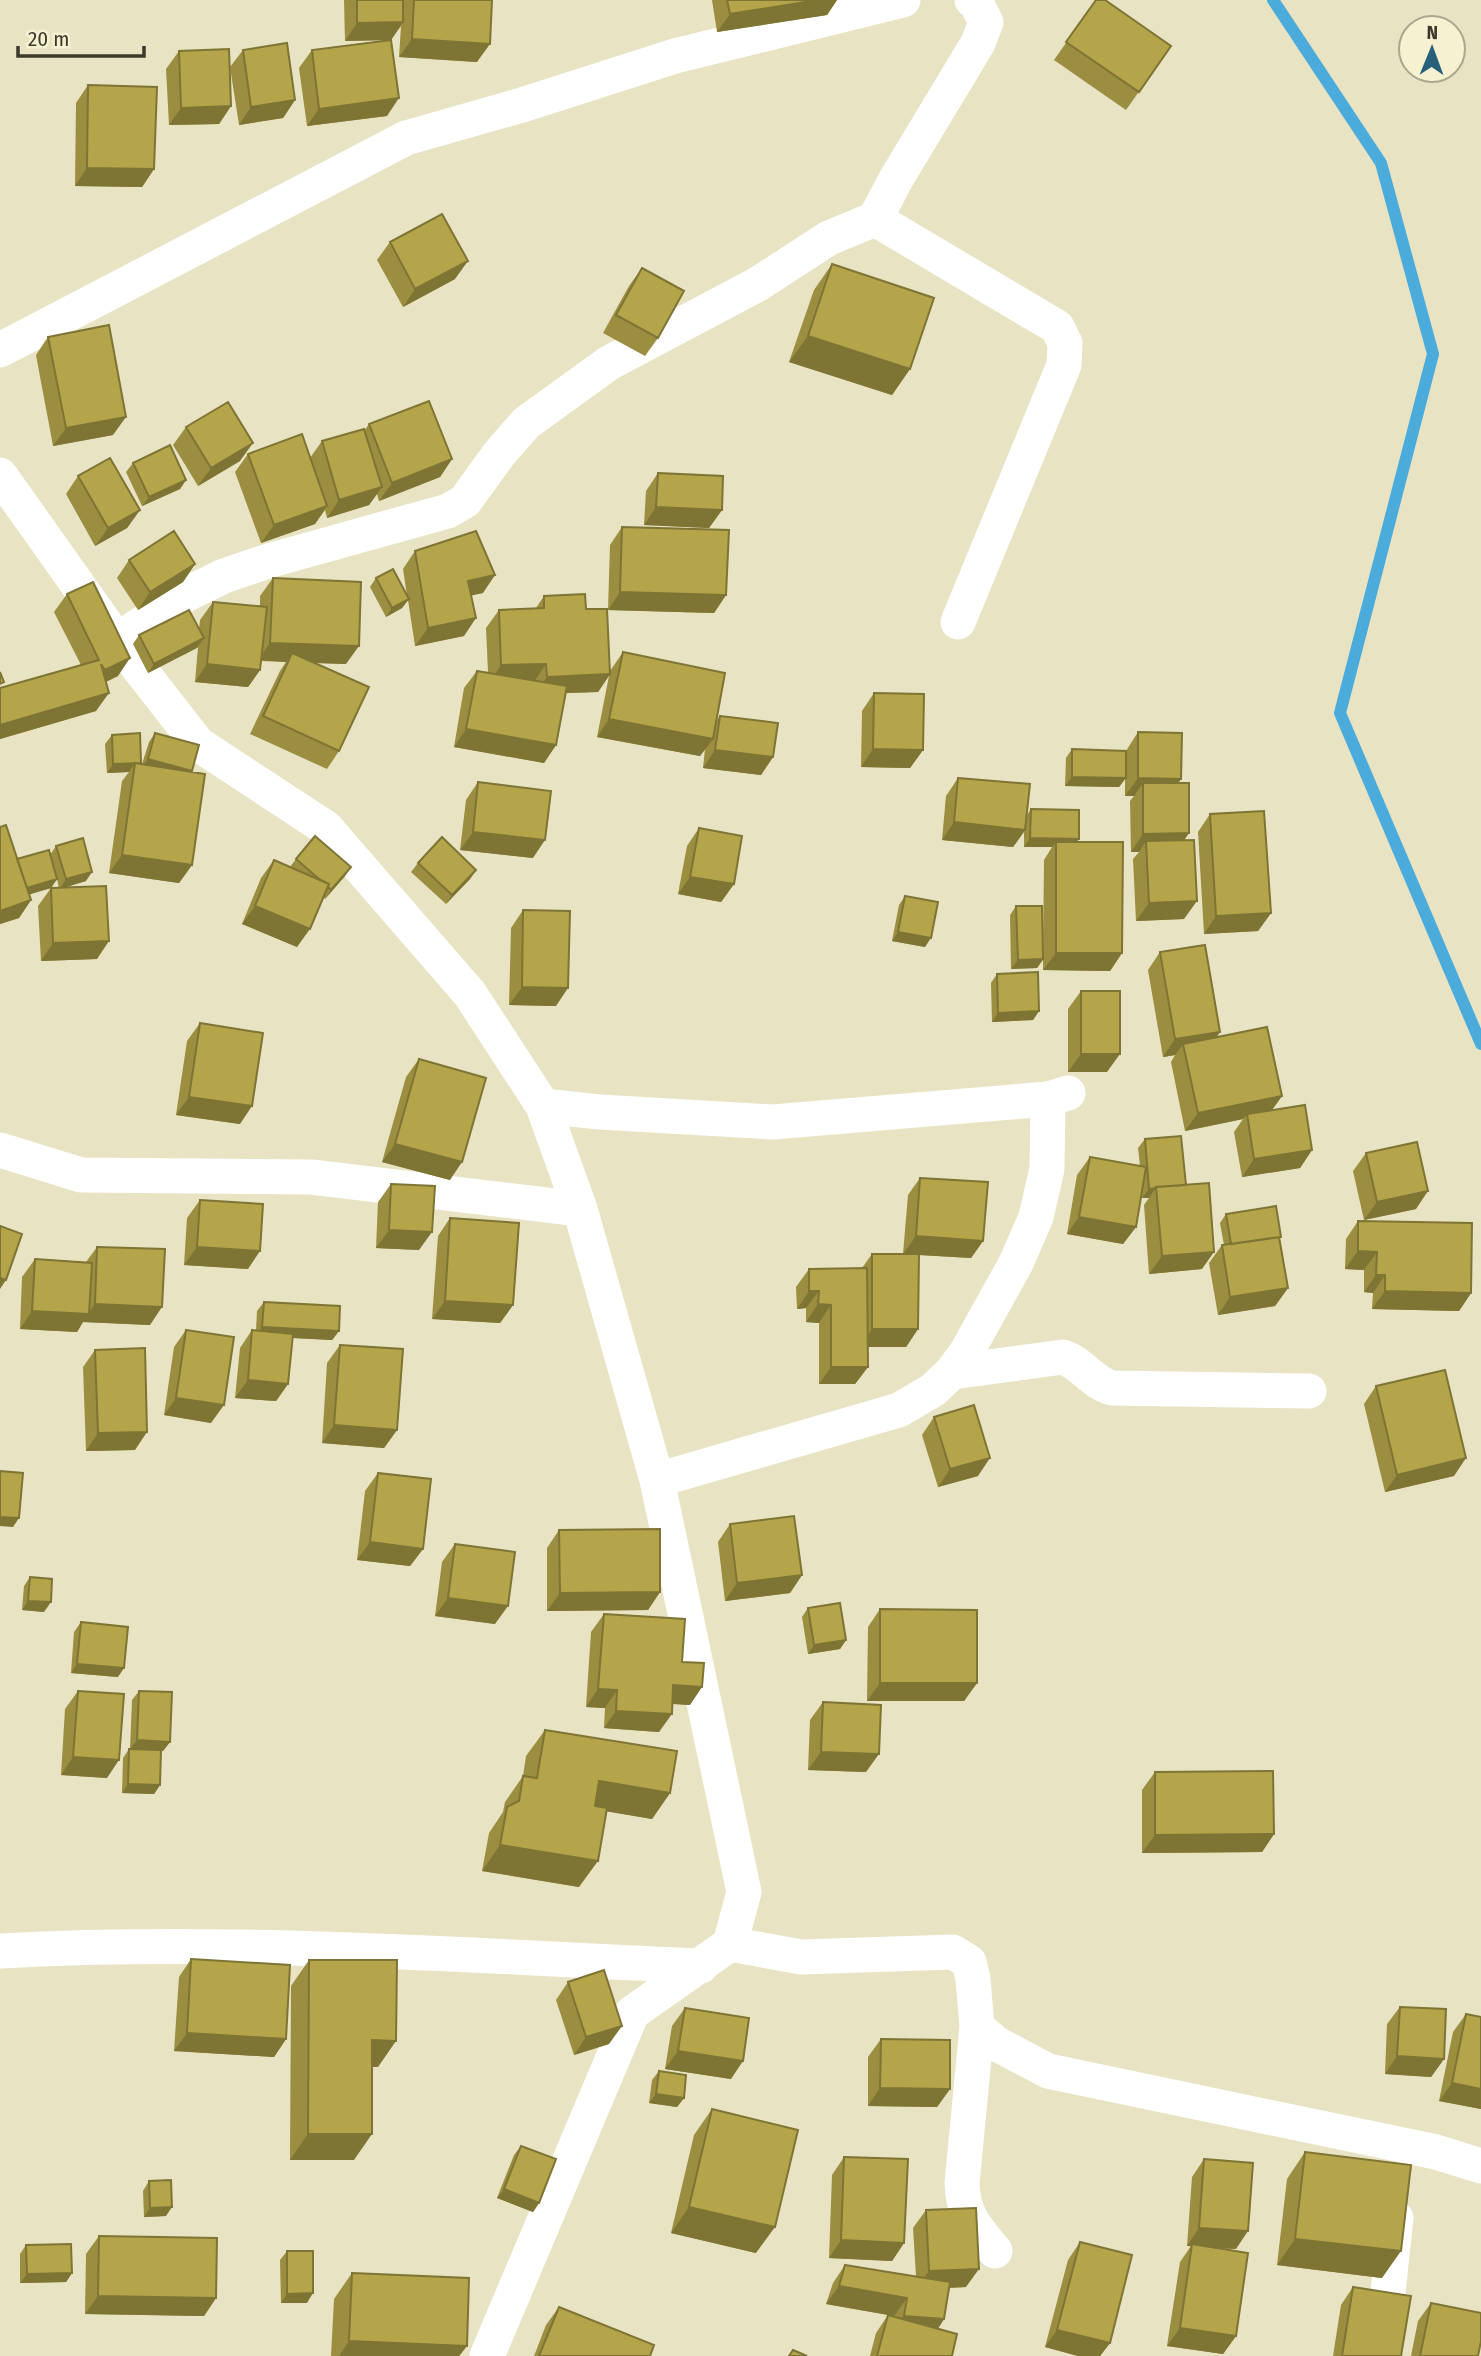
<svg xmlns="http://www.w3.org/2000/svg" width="1481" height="2356" font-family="'Fira Sans Condensed',sans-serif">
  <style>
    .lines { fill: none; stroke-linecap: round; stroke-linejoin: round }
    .stream { stroke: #4babda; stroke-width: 12 }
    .minor { stroke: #fff; stroke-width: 35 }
    .wall { fill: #9b8e40 }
    .shaded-wall { fill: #7e7434 }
    .building { fill: #b4a54b; stroke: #7e7434; stroke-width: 2 }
  </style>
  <rect width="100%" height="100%" fill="#e8e3c3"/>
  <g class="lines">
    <path class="stream" d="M1273 0 1381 163 1433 354 1340 713 1481 1044"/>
    <path class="minor" d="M875 219 1057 327 1065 343 1064 365 958 622
      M0 350 406 138 522 105 675 56 903 0
      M0 475 117 640 198 744 326 828 470 994 543 1106 580 1209 657 1480 744 1892 730 1944 632 2013 487 2356
      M117 640 187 594 224 576 268 561 448 511 465 501 499 454 526 423 609 363 758 284 829 238 875 219 896 179 978 43 986 22 975 1 972 0
      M543 1106 600 1112 773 1122 1048 1099 1068 1093
      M0 1150 81 1175 311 1177 580 1209
      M952 1372 1063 1357C1082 1363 1092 1383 1112 1388L1309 1391
      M657 1480 899 1410 933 1390 952 1372 966 1353 1016 1263 1036 1217 1047 1169 1048 1099
      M730 1944 801 1957 953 1952 969 1962 973 1979 977 2027 997 2044 1048 2071 1436 2152 1481 2166
      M0 1951C234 1938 468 1956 701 1966
      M977 2027 962 2183C963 2215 975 2227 995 2251
      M1388 2292 1396 2218"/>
  </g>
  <path class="wall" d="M344 0H492L477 62 399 57 401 26 391 40 387 116 307 126 299 68 312 50 385 40 345 41Z
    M712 0H837L827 15 717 32Z
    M1096 0 1171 46 1126 110 1054 60Z
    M243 50 295 100 283 118 239 125 230 67Z
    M179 51 231 106 219 124 169 125 166 69Z
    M88 85 154 169 142 187 75 186 76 103Z
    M390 242 455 279 403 307 377 260Z
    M832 264 910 369 892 395 789 362 814 290Z
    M642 268 658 338 645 356 603 333 629 286Z
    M48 337 113 435 53 446 36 355Z
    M369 424 452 459 440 477 379 501 377 494 369 505 327 518 325 510 315 524 261 543 235 472 248 454 310 458 322 441 364 431Z
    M186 427 240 461 198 486 173 445Z
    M133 463 186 480 180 489 142 506 126 472Z
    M658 473 722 510 709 528 644 525 646 491Z
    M78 476 140 510 127 528 95 546 66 494Z
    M622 527 726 595 714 613 608 610 610 545Z
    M415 551 483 593 471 595 464 636 415 646 408 600 402 608 386 617 370 587 376 578 407 596 403 569Z
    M129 560 195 564 183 582 138 610 117 578Z
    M273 578 346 664 314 663 339 751 327 769 250 734 280 671 286 662 261 661 260 670 248 687 195 682 198 647 148 673 133 644 139 635 199 630 200 620 213 602 260 606V596Z
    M67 594 118 676 106 682 96 711 0 739V688L81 665 54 612Z
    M544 596 586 609 610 671 623 652 716 721 720 716 773 757 761 775 703 768 705 749 700 756 597 737 609 676 598 692 566 693 556 745 544 763 454 747 464 688 477 671 488 672 486 628 499 610 536 608Z
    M874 693 923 750 910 768 861 767 862 711Z
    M1138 732 1181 779 1178 783 1184 840V919L1136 921 1133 859 1139 852H1131L1130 801 1134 796H1125V778L1119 787 1065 786 1066 758 1072 749 1126 751Z
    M155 733 192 772V865L179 883 109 873 122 781 129 772 107 773 105 744 112 735 141 763 140 764H142L149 742Z
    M958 778 1027 815 1031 809 1079 839 1076 842 1122 953 1110 971 1043 970V960L1037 968 1011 969 1010 915 1016 906 1043 952 1044 860 1052 847H1024V832L1013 847 942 840 946 796Z
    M478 782 533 858 460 850 466 800Z
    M1210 814 1271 913 1258 931 1204 934 1198 832Z
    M0 827 17 859 50 855 56 846 86 881 62 888 97 959 41 961 38 906 51 888H59L57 879 51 888 29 894 31 900 19 918 0 924Z
    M699 828 734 884 721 902 678 894 687 846Z
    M296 859 345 876 325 899 323 897 297 947 242 924 261 878 274 860 290 867Z
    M418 863 476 870 470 879 446 904 411 872Z
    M905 896 925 947 892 941 899 905Z
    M523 910 556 1006 509 1005 511 928Z
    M1160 952 1220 1032 1216 1037 1282 1096 1272 1110 1312 1150 1300 1168 1242 1177 1234 1132 1243 1119 1185 1131 1171 1062 1175 1055 1163 1057 1148 970Z
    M997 974 1039 1011 1033 1020 992 1022 991 983Z
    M1081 991 1107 1072H1068V1009Z
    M200 1023 240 1124 176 1115 187 1041Z
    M419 1059 450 1180 382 1162 406 1077Z
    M1145 1139 1186 1185 1202 1269 1149 1274 1144 1205 1149 1198H1142V1192L1136 1227 1123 1244 1067 1234 1077 1175 1090 1157 1140 1166 1138 1148Z
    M1366 1153 1416 1209 1364 1220 1353 1171Z
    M920 1178 983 1241 971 1258 919 1255 918 1329 906 1347H868V1367L855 1384H819V1323L806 1322V1308L797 1309 796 1287 809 1269 862 1268 872 1254H903L908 1195Z
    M391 1184 419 1250 376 1248 378 1202Z
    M200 1200 248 1269 184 1265 187 1218Z
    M1226 1214 1280 1239 1288 1288 1275 1306 1218 1315 1209 1263 1222 1245H1224L1220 1223Z
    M450 1218 513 1305 500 1323 432 1319 438 1236Z
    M1358 1221 1471 1293 1459 1311 1372 1309 1373 1293 1364 1292V1270L1345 1269 1346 1239Z
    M97 1247 150 1325 83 1322 77 1332 20 1329 22 1277 35 1259 86 1262Z
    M264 1302 339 1331 332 1340 292 1338 288 1384 276 1401 235 1398 240 1348 252 1330H256L257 1311Z
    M186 1330 211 1423 164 1415 174 1347Z
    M340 1345 397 1430 384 1448 322 1443 327 1363Z
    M95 1350 135 1450 86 1451 83 1367Z
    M1376 1386 1454 1476 1385 1492 1364 1404Z
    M934 1417 978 1476 938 1487 922 1435Z
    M378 1473 423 1549 410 1566 357 1560 365 1491Z
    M730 1524 802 1575 790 1593 725 1601 718 1542Z
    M559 1530 660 1592 648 1610 547 1611V1548Z
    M455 1544 495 1624 435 1616 442 1562Z
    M30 1577 44 1612 22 1610 24 1586Z
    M808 1608 846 1640 840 1649 808 1654 802 1617Z
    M880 1609 977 1683 964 1701H867L868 1627Z
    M604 1614 682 1662 690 1705 672 1704 659 1732 604 1728 605 1708 586 1707 591 1632Z
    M81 1622 118 1677 71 1673 74 1632Z
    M78 1691 107 1778 61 1775 65 1709Z
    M139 1691 170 1742 163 1751H161L160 1785 154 1794 122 1793 123 1758 129 1749H130L132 1700Z
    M823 1702 866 1772 808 1770 810 1720Z
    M545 1730 670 1793 652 1819 606 1811 579 1887 482 1871 489 1833 503 1812 505 1802 523 1776 526 1756Z
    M1155 1772 1274 1834 1262 1852 1142 1853V1790Z
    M191 1959 286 2039 274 2057 174 2051 179 1977Z
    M309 1960 378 2067H372L354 2160H290L291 1986Z
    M568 1982 609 2044 574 2055 556 2000Z
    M1400 2007 1444 2059 1431 2077 1385 2074 1387 2024Z
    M685 2008 731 2079 665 2069 672 2026Z
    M1466 2014 1481 2109 1439 2101 1453 2032Z
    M881 2039 950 2089 937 2107 868 2106V2057Z
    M659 2071 684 2098 677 2107 649 2103 652 2080Z
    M712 2109 756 2253 671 2233 694 2135Z
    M521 2146 539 2203 533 2212 497 2198 514 2155Z
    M1305 2152 1382 2278 1277 2265 1287 2179Z
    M844 2157 904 2243 892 2261 829 2258 832 2175Z
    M1204 2159 1236 2249 1213 2248 1236 2336 1223 2354 1167 2346 1180 2262 1191 2246H1187L1192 2177Z
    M149 2181 166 2216 144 2217 143 2191Z
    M926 2210 966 2287 949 2288 944 2319 938 2329 952 2356H870L876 2333 888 2315 894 2317V2316L826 2304 833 2283 845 2265 916 2276 913 2228Z
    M99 2236 216 2298 204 2316 85 2314 86 2254Z
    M1080 2242 1110 2343 1100 2356H1078L1045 2347 1068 2260Z
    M26 2245 72 2273 66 2282 20 2283V2254Z
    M287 2251 307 2303H281L280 2260Z
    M352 2273 467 2346 459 2356H331L334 2299Z
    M1353 2287 1401 2356H1333L1341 2305Z
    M1431 2303 1478 2356H1411L1418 2321Z
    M559 2307 650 2356H534L546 2325Z"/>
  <path class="shaded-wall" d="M818 0H837L827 15 717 32 730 14Z
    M403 22 391 40 345 41 357 23Z
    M412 39 490 44 477 62 399 57Z
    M399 98 387 116 307 126 319 109Z
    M295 100 283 118 239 125 251 107Z
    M231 106 219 124 169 125 181 108Z
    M87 168 154 169 142 187 75 186Z
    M468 261 455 279 403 307 415 289Z
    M808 336 910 369 892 395 789 362Z
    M126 417 113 435 53 446 66 428Z
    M253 443 240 461 198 486 211 468Z
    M452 459 440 477 379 501 392 483Z
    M186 480 180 489 142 506 149 497Z
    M382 487 369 505 327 518 339 500Z
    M327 506 315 524 261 543 274 525Z
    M656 507 722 510 709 528 644 525Z
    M140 510 127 528 95 546 108 528Z
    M195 564 183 582 138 610 150 592Z
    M495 575 483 593 455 599 468 581Z
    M620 592 726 595 714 613 608 610Z
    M409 599 402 608 386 617 392 608Z
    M476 618 464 636 415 646 428 628Z
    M204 638 197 648 148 673 154 664Z
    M270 643 359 646 346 664 288 662 292 653 286 662 258 660Z
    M130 658 118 676 92 688 105 670Z
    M207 664 260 670 248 687 195 682Z
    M546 664 534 682 489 683 501 665Z
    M610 674 598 692 534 694 547 677Z
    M109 693 96 711 0 739V725Z
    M609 719 713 739 700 756 597 737Z
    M466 729 556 745 544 763 454 747Z
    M873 749 923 750 910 768 861 767Z
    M715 750 773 757 761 775 703 768Z
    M148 759 192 771 141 768Z
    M135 763 129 772 107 773 113 764 141 763 135 772Z
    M1072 777 1126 778 1119 787 1065 786Z
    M1138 778 1181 779 1169 797 1143 783 1134 796H1125Z
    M954 822 1025 830 1013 847 942 840Z
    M473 832 545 840 533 858 460 850Z
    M1189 833 1177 851 1146 841 1139 852H1131L1143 834Z
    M1030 838 1079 839 1072 848 1056 842 1052 847H1024Z
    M122 855 192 865 179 883 109 873Z
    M351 867 345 876 325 899 331 890Z
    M476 870 470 879 446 904 452 895Z
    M92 872 86 881 60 889 66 879Z
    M690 877 734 884 721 902 678 894Z
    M57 879 51 888 18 898 24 888Z
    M31 900 19 918 0 924V911Z
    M1197 901 1184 919 1136 921 1149 903Z
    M255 906 310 929 297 947 242 924Z
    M1271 913 1258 931 1204 934 1216 916Z
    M898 932 931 938 925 947 892 941Z
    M109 941 97 959 41 961 53 943Z
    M1056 953H1122L1110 971 1043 970Z
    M1043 959 1037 968 1011 969 1018 960Z
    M522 987 568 988 556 1006 509 1005Z
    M1039 1011 1033 1020 992 1022 998 1013Z
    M1220 1032 1208 1050 1183 1044 1175 1055 1163 1057 1175 1039Z
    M1081 1054H1120L1107 1072H1068Z
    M1282 1096 1269 1114H1247L1243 1119 1185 1131 1198 1113Z
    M189 1097 252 1106 240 1124 176 1115Z
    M395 1144 462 1162 450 1180 382 1162Z
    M1312 1150 1300 1168 1242 1177 1254 1159Z
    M1149 1189H1155L1149 1198H1142Z
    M1428 1191 1416 1209 1364 1220 1377 1202Z
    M1079 1217 1136 1227 1123 1244 1067 1234Z
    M389 1230 432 1232 419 1250 376 1248Z
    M916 1236 983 1241 971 1258 903 1254Z
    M197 1247 260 1251 248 1269 184 1265Z
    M1358 1251 1377 1252 1364 1270 1345 1269Z
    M1214 1252 1202 1269 1149 1274 1162 1256Z
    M1376 1275H1385L1373 1293 1364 1292Z
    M0 1278 6 1280 0 1289Z
    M1288 1288 1275 1306 1218 1315 1230 1297Z
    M809 1291H819L806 1308 797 1309Z
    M1385 1291 1471 1293 1459 1311 1372 1309Z
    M445 1301 513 1305 500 1323 432 1319Z
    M95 1304 162 1307 150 1325 83 1322 77 1332 20 1329 32 1311 88 1314Z
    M818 1304 831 1305 819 1323 806 1322Z
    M262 1327 339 1331 332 1340 256 1336Z
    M872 1329H918L906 1347H860Z
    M831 1367H868L855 1384H819Z
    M248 1380 288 1384 276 1401 235 1398Z
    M176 1398 224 1405 211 1423 164 1415Z
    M334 1425 397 1430 384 1448 322 1443Z
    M147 1432 135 1450 86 1451 98 1433Z
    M990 1458 978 1476 938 1487 950 1469Z
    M1466 1458 1454 1476 1385 1492 1397 1475Z
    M0 1517 19 1518 13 1527 0 1526Z
    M370 1542 423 1549 410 1566 357 1560Z
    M802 1575 790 1593 725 1601 737 1583Z
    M660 1592 648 1610 547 1611 560 1593Z
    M448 1598 508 1606 495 1624 435 1616Z
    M28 1601 51 1602 44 1612 22 1610Z
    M846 1640 840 1649 808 1654 814 1645Z
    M77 1664 124 1668 118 1677 71 1673Z
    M880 1683H977L964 1701H867Z
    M673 1685 702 1687 690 1705 661 1703Z
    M598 1689 617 1690 605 1708 586 1707Z
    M616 1711 672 1714 659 1732 604 1728Z
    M137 1740 170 1742 163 1751 130 1749Z
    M821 1752 879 1754 866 1772 808 1770Z
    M73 1757 119 1760 107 1778 61 1775Z
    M599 1781 670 1793 652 1819 581 1807Z
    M128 1784 160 1785 154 1794 122 1793Z
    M1274 1834 1262 1852 1142 1853 1155 1835Z
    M500 1845 598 1861 579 1887 482 1871Z
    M622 2026 609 2044 574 2055 586 2037Z
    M187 2033 286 2039 274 2057 174 2051Z
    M372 2040 396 2041 378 2067 354 2066Z
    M678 2051 743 2061 731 2079 665 2069Z
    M1397 2056 1444 2059 1431 2077 1385 2074Z
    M1452 2083 1481 2089V2109L1439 2101Z
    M880 2088 950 2089 937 2107 868 2106Z
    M656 2094 684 2098 677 2107 649 2103Z
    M308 2134H372L354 2160H290Z
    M504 2189 539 2203 533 2212 497 2198Z
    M172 2207 166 2216 144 2217 150 2208Z
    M689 2207 775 2227 756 2253 671 2233Z
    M1199 2228 1248 2231 1236 2249 1187 2246Z
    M1295 2239 1401 2251 1382 2278 1277 2265Z
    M841 2240 904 2243 892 2261 829 2258Z
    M979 2269 966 2287 916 2289 929 2271Z
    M72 2273 66 2282 20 2283 27 2274Z
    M839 2286 907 2298 894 2316 826 2304Z
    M313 2293 307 2303H281L287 2294Z
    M98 2296 216 2298 204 2316 85 2314Z
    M904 2316 944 2319 932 2337 892 2334Z
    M1180 2328 1236 2336 1223 2354 1167 2346Z
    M1057 2330 1110 2343 1100 2356H1078L1045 2347Z
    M349 2341 467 2346 459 2356H339Z"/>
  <path class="building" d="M357 0H403V22L357 23Z
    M414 0H492L490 44 412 39Z
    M727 0H818L730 14Z
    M1096 0H1105L1171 46 1139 92 1066 42Z
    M391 40 399 98 319 109 312 50Z
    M287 43 295 100 251 107 243 50Z
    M229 49 231 106 181 108 179 51Z
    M88 85 157 87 154 169 87 168Z
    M442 214 468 261 415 289 390 242Z
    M832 264 934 298 910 369 808 336Z
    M642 268 684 291 658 338 616 315Z
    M109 325 126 417 66 428 48 337Z
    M429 401 452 459 392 483 369 424Z
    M228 402 253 443 211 468 186 427Z
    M364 429 382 487 339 500 322 441Z
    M302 434 327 506 274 525 248 454Z
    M170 445 186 480 149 497 133 463Z
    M110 458 140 510 108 528 78 476Z
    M658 473 723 476 722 510 656 507Z
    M622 527 729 530 726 595 620 592Z
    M174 531 195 564 150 592 129 560Z
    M476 531 495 575 468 581 476 618 428 628 415 551Z
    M393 569 409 599 392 608 376 578Z
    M273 578 361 582 359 646 270 643Z
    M93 582 130 658 105 670 101 664 109 693 0 725V688L99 660 67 594Z
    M585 594 586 609H607L610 674 547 677 546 664 501 665 499 610 544 608V596Z
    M213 602 267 607 260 670 207 664Z
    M189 610 204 638 154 664 139 635Z
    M623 652 725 673 713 739 609 719Z
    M292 653 369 687 339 751 263 716Z
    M477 671 567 686 556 745 466 729Z
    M0 672 4 682 0 684Z
    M874 693 924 694 923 750 873 749Z
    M720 716 778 723 773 757 715 750Z
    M1138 732 1182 733 1181 779 1138 778Z
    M140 733 141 763 113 764 112 735Z
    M155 733 199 745 192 771 148 759Z
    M1072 749 1126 751V778L1072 777Z
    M135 763 205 774 192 865 122 855Z
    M958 778 1030 784 1025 830 954 822Z
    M478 782 551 791 545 840 473 832Z
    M1143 783H1189V833L1143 834Z
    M1031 809 1079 810V839L1030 838Z
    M1264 811 1271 913 1216 916 1210 814Z
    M6 825 31 900 0 911V827Z
    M699 828 742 836 734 884 690 877Z
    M315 836 351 867 331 890 328 887 329 884 319 879 296 859Z
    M442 837 476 870 452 895 418 863Z
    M83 838 92 872 66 879 56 846Z
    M1194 840 1197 901 1149 903 1146 841Z
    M1056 842H1123L1122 953H1056Z
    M49 850 57 879 27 888 17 859Z
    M274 860 329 884 310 929 255 906Z
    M106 886 109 941 53 943 51 888Z
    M905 896 938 902 931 938 898 932Z
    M1016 906H1042L1043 959 1018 960Z
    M523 910 570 911 568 988 522 987Z
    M1205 945 1220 1032 1175 1039 1160 952Z
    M1038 972 1039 1011 998 1013 997 974Z
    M1081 991H1120V1054H1081Z
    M200 1023 263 1033 252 1106 189 1097Z
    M1267 1027 1282 1096 1198 1113 1183 1044Z
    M419 1059 486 1078 462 1162 395 1144Z
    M1305 1105 1312 1150 1254 1159 1247 1114Z
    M1181 1136 1186 1185 1156 1187V1188L1149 1189 1145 1139Z
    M1417 1142 1428 1191 1377 1202 1366 1153Z
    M1090 1157 1146 1167 1136 1227 1079 1217Z
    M920 1178 988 1182 983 1241 916 1236Z
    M1209 1183 1214 1252 1162 1256 1156 1187Z
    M391 1184 435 1186 432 1232 389 1230Z
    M200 1200 263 1204 260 1251 197 1247Z
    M1276 1206 1281 1237 1231 1244 1226 1214Z
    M450 1218 519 1223 513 1305 445 1301Z
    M1358 1221 1472 1223 1471 1293 1385 1291V1275H1376L1377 1252 1358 1251Z
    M0 1226 22 1234 6 1280 0 1278Z
    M1279 1237 1288 1288 1230 1297 1222 1245Z
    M97 1247 165 1249 162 1307 95 1304Z
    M872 1254H919L918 1329H872Z
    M35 1259 92 1263 89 1314 32 1311Z
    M867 1268 868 1367H831V1305L818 1304 819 1291H809V1269Z
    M264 1302 340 1306 339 1331 262 1327Z
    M186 1330 234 1337 224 1405 176 1398Z
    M252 1330 293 1334 288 1384 248 1380Z
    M340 1345 403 1349 397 1430 334 1425Z
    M145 1348 147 1432 98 1433 95 1350Z
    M1445 1370 1466 1458 1397 1475 1376 1386Z
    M974 1405 990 1458 950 1469 934 1417Z
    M0 1471 23 1473 19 1518 0 1517Z
    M378 1473 431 1479 423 1549 370 1542Z
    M794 1516 802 1575 737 1583 730 1524Z
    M660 1529V1592L560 1593 559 1530Z
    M455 1544 515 1552 508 1606 448 1598Z
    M30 1577 52 1579 51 1602 28 1601Z
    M840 1603 846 1640 814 1645 808 1608Z
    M880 1609 977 1610V1683H880Z
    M604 1614 685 1619 682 1662 704 1663 702 1687 673 1685 672 1714 616 1711 617 1690 598 1689Z
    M81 1622 128 1627 124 1668 77 1664Z
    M78 1691 124 1694 119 1760 73 1757Z
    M139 1691 172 1692 170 1742 137 1740Z
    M823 1702 881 1705 879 1754 821 1752Z
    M545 1730 677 1751 670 1793 599 1781 595 1806 607 1808 598 1861 500 1845 507 1807 519 1801 523 1776 537 1778Z
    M129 1749 161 1750 160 1785 128 1784Z
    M1273 1771 1274 1834 1155 1835V1772Z
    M191 1959 290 1965 286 2039 187 2033Z
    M309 1960H397L396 2041 372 2040V2134H308Z
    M604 1970 622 2026 586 2037 568 1982Z
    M1400 2007 1446 2009 1444 2059 1397 2056Z
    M685 2008 749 2018 743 2061 678 2051Z
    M1466 2014 1481 2017V2089L1452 2083Z
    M881 2039 950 2040V2089L880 2088Z
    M659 2071 686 2075 684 2098 656 2094Z
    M712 2109 798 2130 775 2227 689 2207Z
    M521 2146 556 2159 539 2203 504 2189Z
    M1305 2152 1411 2165 1401 2251 1295 2239Z
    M844 2157 908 2159 904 2243 841 2240Z
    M1204 2159 1253 2163 1248 2231 1199 2228Z
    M171 2180 172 2207 150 2208 149 2181Z
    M976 2208 979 2269 929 2271 926 2210Z
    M99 2236 217 2238 216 2298 98 2296Z
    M1080 2242 1132 2255 1110 2343 1057 2330Z
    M71 2244 72 2273 27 2274 26 2245Z
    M1192 2244 1248 2253 1236 2336 1180 2328Z
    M287 2251H313V2293L287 2294Z
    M845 2265 950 2282 944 2319 904 2316 907 2298 839 2286Z
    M352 2273 469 2278 467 2346 349 2341Z
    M1353 2287 1411 2296 1401 2356H1342Z
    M1431 2303 1481 2313V2341L1478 2356H1420Z
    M559 2307 654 2345 650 2356H539Z
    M888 2315 957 2334 952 2356H877Z
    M793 2350 807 2356H789Z"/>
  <g transform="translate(1432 49) rotate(1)"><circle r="33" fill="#f6f1d0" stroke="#aba78f" stroke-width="2"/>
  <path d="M0-5L12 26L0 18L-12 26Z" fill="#285f7a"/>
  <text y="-10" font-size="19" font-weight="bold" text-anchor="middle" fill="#3b392d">N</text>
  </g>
  <path d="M18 46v10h126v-10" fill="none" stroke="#3b392d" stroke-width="3.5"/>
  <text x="28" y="46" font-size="21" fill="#3b392d" stroke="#f6f1d0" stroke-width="5" paint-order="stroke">20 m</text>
</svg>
